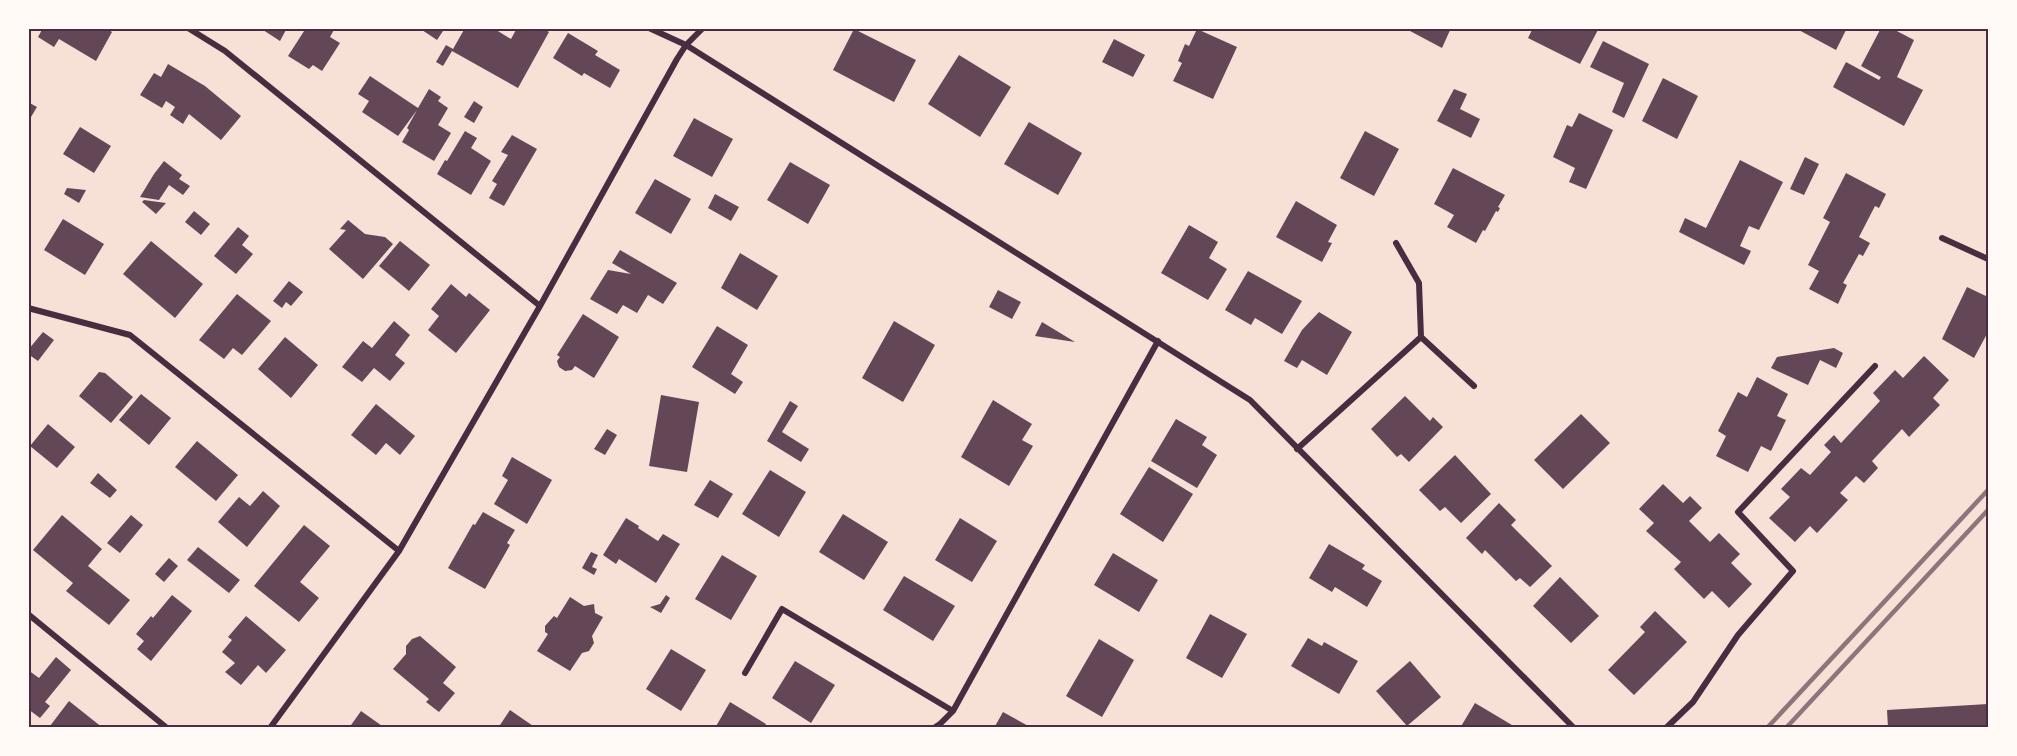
<svg xmlns="http://www.w3.org/2000/svg" width="2017" height="756" font-family="'Alegreya Sans',sans-serif">
  <style>
    .building { fill: #644757 }
    .lines { fill: none; stroke-linecap: round; stroke-linejoin: round }
    .minor { stroke: #4a2c40; stroke-width: 6 }
    .rail { stroke: #8f747c; stroke-width: 4.5 }
    .neatline { fill: none; stroke: #4a2c40; stroke-width: 2 }
  </style>
  <rect width="100%" height="100%" fill="#f7e1d7"/>
  <path class="building" d="M43 28H106L112 32 96 61 59 39 54 47 38 37Z
    M260 28H287L280 41Z
    M306 28H335L330 37 340 43 322 71 313 65 309 69 288 56Z
    M419 28H445L437 40Z
    M465 28H493L511 39 517 28H543L549 32 518 88 452 51 443 66 436 62 446 45 453 49Z
    M1411 28H1451L1442 48 1410 31Z
    M1533 28H1599L1580 64 1528 38Z
    M1795 28H1847L1836 50Z
    M1881 28H1891L1914 40 1897 77 1923 90 1904 126 1833 87 1846 62 1879 80 1881 77 1861 66Z
    M854 29 916 60 894 102 833 70Z
    M1197 29 1237 47 1213 99 1173 81 1182 63 1178 61 1185 44 1189 46Z
    M568 33 598 51 595 55 620 70 610 88 584 73 582 76 553 58Z
    M1114 39 1145 55 1133 77 1102 62Z
    M1603 41 1649 64 1624 118 1612 112 1624 83 1590 67Z
    M959 55 1011 87 980 137 928 104Z
    M168 64 205 86 241 116 221 140 189 114 183 124 170 115 175 107 166 101 162 108 140 95 154 73 161 77Z
    M370 76 418 108 429 89 441 97 438 101 448 108 438 125 451 133 434 161 402 142 409 130 407 128 417 110 398 136 362 112 369 101 358 94Z
    M1663 78 1698 96 1677 139 1642 121Z
    M1454 89 1467 94 1460 109 1480 119 1471 138 1437 121Z
    M474 101 483 107 474 123 464 117Z
    M28 102 37 107 28 122Z
    M1579 113 1613 130 1586 189 1569 182 1575 168 1553 157 1567 125 1572 127Z
    M694 118 733 139 712 177 673 156Z
    M1029 122 1082 153 1058 195 1004 164Z
    M80 127 111 146 94 173 63 154Z
    M465 131 477 138 471 148 491 161 471 195 437 174 445 160 447 161Z
    M1365 131 1399 149 1374 196 1340 178Z
    M512 135 537 149 504 206 489 198 497 184 492 181 508 155 501 152Z
    M1805 157 1819 164 1804 195 1790 189Z
    M1740 160 1783 182 1759 230 1749 226 1740 246 1751 251 1744 265 1679 232 1685 218 1706 228Z
    M164 161 182 175 179 179 190 186 183 195 169 185 159 200 140 197 154 174Z
    M790 162 830 185 808 224 767 200Z
    M1453 168 1505 195 1498 207 1500 208 1498 212 1496 211 1485 231 1483 230 1476 243 1447 227 1454 215 1434 204Z
    M1846 173 1886 194 1879 208 1875 206 1859 237 1870 243 1863 256 1859 254 1843 283 1847 285 1838 304 1809 289 1819 271 1808 265 1830 222 1823 218Z
    M655 179 691 199 671 234 635 213Z
    M67 188 86 190 79 203 64 194Z
    M715 194 739 207 731 221 708 208Z
    M144 200 166 203 156 214 142 202Z
    M1296 201 1337 225 1328 242 1332 243 1322 262 1276 237Z
    M194 211 210 224 201 235 185 222Z
    M63 219 104 244 85 275 44 250Z
    M348 220 365 234 385 237 393 244 363 279 329 249 346 230 340 229Z
    M1189 225 1218 242 1209 258 1227 269 1208 300 1161 273Z
    M238 227 249 236 242 245 253 254 236 274 214 256Z
    M151 241 203 284 175 318 123 274Z
    M400 241 430 265 409 291 379 266Z
    M620 250 677 283 663 304 648 295 637 313 623 305 617 314 590 299 608 270 631 274 612 263Z
    M740 253 778 276 757 310 721 288Z
    M1248 271 1302 301 1282 334 1255 318 1251 325 1225 310Z
    M289 281 303 292 291 306 286 302 282 308 273 301Z
    M451 284 466 297 469 293 490 310 456 353 428 330 439 316 431 309Z
    M1967 287 1988 297V332L1974 358 1942 339Z
    M998 290 1021 302 1012 319 989 307Z
    M237 294 271 321 242 355 233 348 224 359 199 340Z
    M1319 312 1352 332 1327 375 1302 360 1297 368 1284 361 1302 330Z
    M583 314 619 337 594 378 575 366 572 370 565 371 559 367 557 361 560 357 557 355Z
    M394 321 410 335 395 355 405 363 390 381 374 368 362 382 342 367 363 341 372 348Z
    M894 321 935 345 903 402 862 378Z
    M1042 322 1075 342 1035 336Z
    M717 326 748 345 731 374 743 382 735 394 692 367Z
    M43 332 54 340 38 361 28 354V350Z
    M285 337 318 365 291 398 258 369Z
    M1834 348 1843 353 1836 368 1820 360 1808 385 1771 368 1777 357Z
    M1924 356 1949 380 1933 398 1940 405 1909 437 1902 429 1872 461 1878 468 1864 483 1856 476 1840 493 1848 500 1817 533 1810 526 1795 542 1769 518 1790 497 1781 489 1801 468 1810 475 1831 452 1824 445 1834 435 1841 443 1880 401 1873 393 1895 370 1903 378Z
    M99 372 105 373 133 397 111 423 79 396Z
    M1757 377 1788 394 1777 416 1786 420 1771 451 1761 446 1748 472 1716 456 1726 436 1718 431 1738 392 1747 397Z
    M141 394 171 418 149 445 119 420Z
    M661 395 699 402 687 472 649 466Z
    M1405 396 1430 421 1433 417 1443 427 1409 462 1401 454 1397 457 1371 429Z
    M993 400 1032 424 1022 440 1033 446 1009 486 961 457Z
    M790 401 798 406 782 432 809 449 801 462 767 441Z
    M376 404 415 436 400 455 386 443 376 455 351 435Z
    M1581 414 1610 443 1563 489 1534 460Z
    M1176 419 1207 437 1202 445 1217 455 1197 488 1151 461Z
    M48 424 75 447 57 468 30 446Z
    M607 429 617 435 605 455 594 449Z
    M197 441 238 475 216 501 175 467Z
    M1455 455 1491 494 1461 523 1445 507 1440 511 1419 490Z
    M512 457 552 480 527 524 494 504 508 480 502 476Z
    M1149 467 1193 494 1163 542 1120 514Z
    M770 470 806 492 779 537 742 514Z
    M98 473 117 490 110 498 90 483Z
    M710 480 733 494 718 518 694 505Z
    M1663 484 1683 503 1690 496 1702 508 1689 521 1710 542 1719 533 1740 554 1731 563 1752 584 1729 608 1712 591 1704 599 1674 569 1681 562 1646 531 1654 523 1639 509Z
    M263 491 280 506 247 547 218 522 239 497 250 506Z
    M1499 503 1516 520 1511 525 1552 566 1530 587 1520 578 1516 581 1485 550 1482 554 1466 538Z
    M483 512 515 530 507 543 510 545 485 589 448 568 473 524 475 525Z
    M843 514 888 542 864 580 819 552Z
    M62 515 102 549 88 566 130 600 109 625 66 591 73 583 33 550Z
    M131 515 143 525 120 553 107 543Z
    M626 518 639 526 638 528 658 541 663 534 680 544 656 583 619 559 616 564 603 555Z
    M960 518 997 541 972 582 935 560Z
    M304 525 330 546 300 582 319 598 299 622 254 586Z
    M1329 544 1365 565 1362 569 1382 581 1367 607 1335 587 1332 592 1309 578Z
    M198 547 240 580 229 593 187 560Z
    M591 552 598 555 592 567 597 569 594 575 582 568Z
    M1113 553 1158 580 1139 612 1094 585Z
    M722 555 757 576 731 620 695 599Z
    M169 558 178 566 164 582 155 574Z
    M904 576 955 606 933 641 883 610Z
    M1560 577 1599 616 1571 643 1533 606Z
    M172 595 192 611 151 661 137 649 144 641 136 634 151 616 153 618Z
    M666 595 670 598 661 613 650 607 660 604Z
    M570 597 584 606 594 604 595 613 603 617 592 636 594 643 589 651 582 653 570 671 537 651 548 634 545 632V626L554 616 557 618Z
    M1655 611 1687 642 1634 695 1608 670 1645 632 1640 627Z
    M1210 614 1247 634 1222 678 1186 658Z
    M246 616 286 650 266 673 258 665 241 685 225 672 235 663 222 652 232 640 228 637Z
    M420 636 456 667 443 683 455 693 439 712 426 702 429 699 393 669 406 654V646L412 639Z
    M1308 638 1322 646 1324 642 1358 661 1339 694 1291 666Z
    M1099 639 1134 660 1102 717 1066 696Z
    M671 649 706 670 681 711 646 689Z
    M56 657 71 670 45 702 50 706 40 718 28 709V670L39 678Z
    M795 661 835 685 811 723 772 698Z
    M1410 661 1441 697 1407 726 1376 691Z
    M69 701 103 728 50 726Z
    M730 702 766 724 764 728H715Z
    M1475 703 1517 728H1460Z
    M1988 704V728H1888L1887 710Z
    M510 710 536 728H498Z
    M361 711 385 728H349Z
    M1003 712 1032 728H994Z"/>
  <g class="lines">
    <path class="minor" d="M188 28 225 51 540 306
      M649 28 686 45 1250 400 1574 728
      M1942 238 1988 259
      M28 308 130 335 399 551
      M1421 337 1474 386
      M1297 449 1421 337 1419 283 1396 243
      M28 614 167 728
      M745 673 782 609 953 711
      M270 728 399 551 540 306 677 59 686 45 703 28
      M934 728 940 724 953 711 1158 341
      M1666 728 1693 702 1738 635 1793 571 1738 512 1875 366"/>
    <path class="rail" d="M1767 728 1988 490
      M1786 728 1988 510"/>
  </g>
  <rect width="2017" height="756" fill="none" stroke="#fffaf5" stroke-width="60"/>
  <rect x="30" y="30" width="1957" height="696" class="neatline"/>
</svg>
